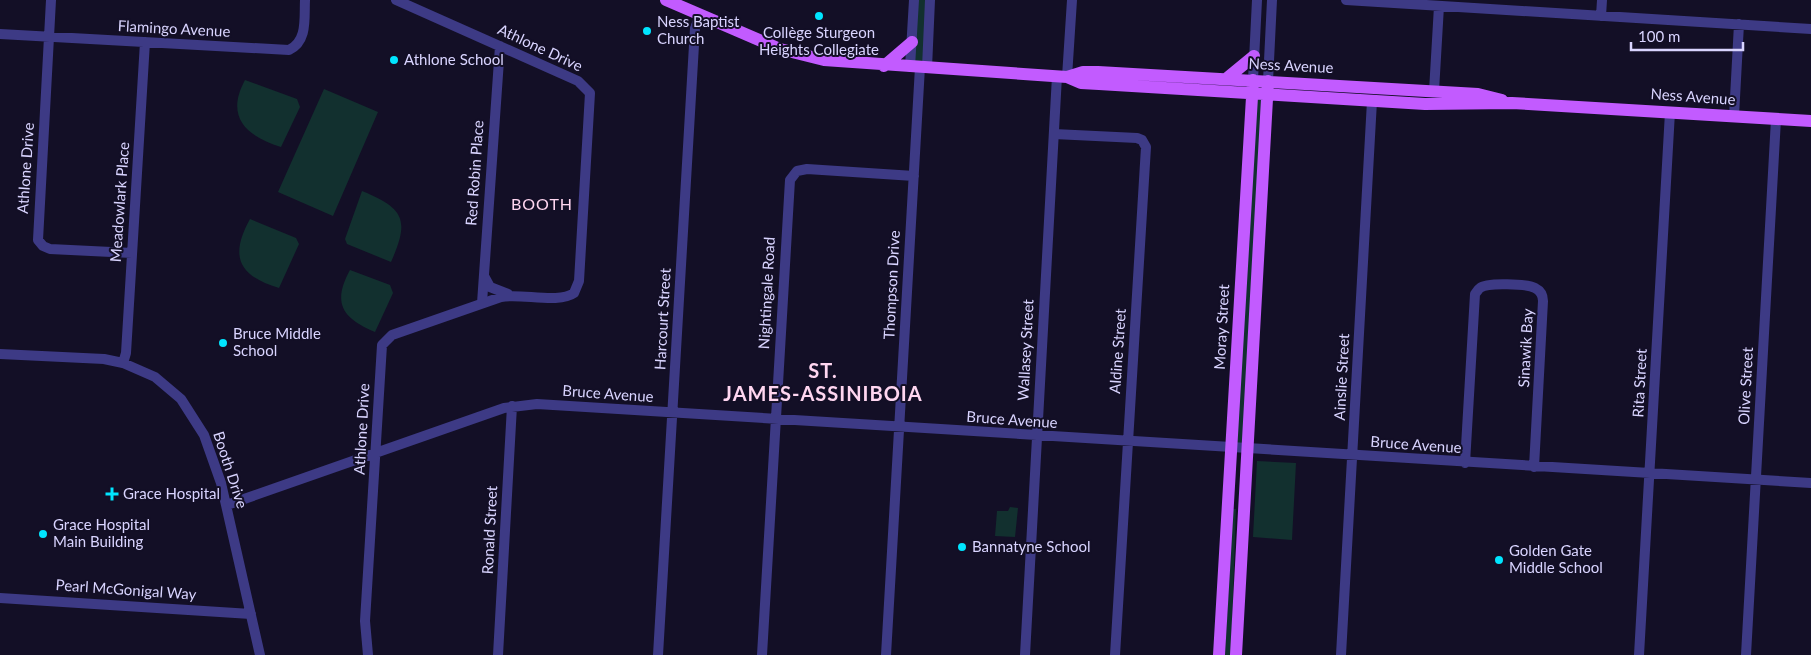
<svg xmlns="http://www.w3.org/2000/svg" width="1811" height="655" font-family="Lato,sans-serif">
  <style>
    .green { fill: #12302f }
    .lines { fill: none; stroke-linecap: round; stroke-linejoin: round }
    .minor { stroke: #3d3a85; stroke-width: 10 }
    .major { stroke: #c25bff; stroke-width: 12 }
    .poi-dot { fill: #00e5ff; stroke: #130f26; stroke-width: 2 }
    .labels { text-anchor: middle; stroke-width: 4; stroke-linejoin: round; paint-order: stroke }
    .poi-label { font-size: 15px; fill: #d9d4ff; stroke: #130f26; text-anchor: start }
    .street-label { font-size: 15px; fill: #d9d4ff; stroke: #130f26 }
    .neighbourhood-label { font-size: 16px; letter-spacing: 1px; fill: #ffd6f0; stroke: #130f26 }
    .district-label { font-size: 20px; font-weight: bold; letter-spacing: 1px; fill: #ffd6f0; stroke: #130f26 }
  </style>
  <rect width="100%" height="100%" fill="#130f26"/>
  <path class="green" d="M914 0H930L927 60 910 67Z
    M245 80 297 99 300 107 281 147C246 136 225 117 245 80Z
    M324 89 378 112 333 216 278 192Z
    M1251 94 1267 95 1248 449 1231 448Z
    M362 191C406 209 409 221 391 262L347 244 345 239Z
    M250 219 296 238 299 244 279 288C239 276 229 257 250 219Z
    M350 270 390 285 393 293 375 332C342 318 332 303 350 270Z
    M1257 461 1296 463 1292 540 1253 537Z
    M1010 507 1018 508 1015 537 995 536 997 511H1008Z
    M1233 509H1236L1231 655H1225Z"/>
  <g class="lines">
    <path class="minor" d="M51 0 38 240 43 246 50 249 132 253
      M1346 0 1811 29
      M1601 16 1602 0
      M0 34 289 50C308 41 304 18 305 0
      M910 67 914 0
      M927 68 930 0
      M1067 77 1072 0
      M1253 80 1257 0
      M1268 81 1272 0
      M1434 91 1439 6
      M1734 116 1739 24
      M1054 134 1137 138 1142 140 1146 147 1115 655
      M484 276 490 287 508 294
      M482 303 500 46
      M0 354 104 359 123 363 155 377 181 399 204 435 221 483 260 655
      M123 363 126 353 145 42
      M1465 463 1475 294C1476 293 1479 288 1480 288 1487 282 1527 284 1535 288 1541 291 1543 295 1543 301L1534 467
      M227 505 504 408 537 404 1811 483
      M0 598 251 614
      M368 655 365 621 382 345 392 335 501 297C521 293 559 304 574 293L579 281 590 93 578 81 396 0
      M498 655 512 406
      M658 655 695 28 700 16
      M762 655 790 180 797 171 807 169 914 176
      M886 655 920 67
      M1025 655 1057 76
      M1341 655 1372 101
      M1639 655 1670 112
      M1746 655 1776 119"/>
    <path class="major" d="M666 0 780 49 824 60 1067 77 1081 83 1099 84 1425 104 1512 103 1811 121
      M884 66 912 42
      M1067 77 1083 72H1098L1478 94 1502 100
      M1226 79 1254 56
      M1219 655 1253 80
      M1236 655 1268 81"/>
  </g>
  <g class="poi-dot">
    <circle cx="819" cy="16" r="5"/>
    <circle cx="647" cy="31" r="5"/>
    <circle cx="394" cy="60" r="5"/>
    <circle cx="223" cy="343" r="5"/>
    <path d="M109.5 486.5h5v5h5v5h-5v5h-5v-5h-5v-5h5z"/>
    <circle cx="43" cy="534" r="5"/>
    <circle cx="962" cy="547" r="5"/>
    <circle cx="1499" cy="560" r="5"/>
  </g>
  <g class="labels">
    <g class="poi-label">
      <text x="657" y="27">Ness Baptist<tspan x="657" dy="17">Church</tspan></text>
      <text x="819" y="38" text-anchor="middle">Collège Sturgeon<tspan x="819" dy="17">Heights Collegiate</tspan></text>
      <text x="404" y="65">Athlone School</text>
      <text x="233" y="339">Bruce Middle<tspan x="233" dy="17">School</tspan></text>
      <text x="123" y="499">Grace Hospital</text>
      <text x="53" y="530">Grace Hospital<tspan x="53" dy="17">Main Building</tspan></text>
      <text x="972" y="552">Bannatyne School</text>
      <text x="1509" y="556">Golden Gate<tspan x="1509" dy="17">Middle School</tspan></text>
    </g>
    <g class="street-label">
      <text transform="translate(174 29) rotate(3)" y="5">Flamingo Avenue</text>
      <text transform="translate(540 48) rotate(25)" y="5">Athlone Drive</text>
      <text transform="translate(1291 66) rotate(3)" y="5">Ness Avenue</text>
      <text transform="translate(1693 97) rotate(4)" y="5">Ness Avenue</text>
      <text transform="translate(26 168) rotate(-86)" y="5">Athlone Drive</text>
      <text transform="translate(475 173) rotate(-86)" y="5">Red Robin Place</text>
      <text transform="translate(120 202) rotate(-86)" y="5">Meadowlark Place</text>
      <text transform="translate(892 285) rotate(-87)" y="5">Thompson Drive</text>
      <text transform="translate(767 293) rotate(-87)" y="5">Nightingale Road</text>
      <text transform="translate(663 319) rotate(-87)" y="5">Harcourt Street</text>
      <text transform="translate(1222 327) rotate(-87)" y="5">Moray Street</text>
      <text transform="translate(1526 348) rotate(-87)" y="5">Sinawik Bay</text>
      <text transform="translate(1026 350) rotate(-87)" y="5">Wallasey Street</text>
      <text transform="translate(1118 351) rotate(-86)" y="5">Aldine Street</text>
      <text transform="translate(1342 377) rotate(-87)" y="5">Ainslie Street</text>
      <text transform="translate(1640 383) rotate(-87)" y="5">Rita Street</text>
      <text transform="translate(1746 386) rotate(-87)" y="5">Olive Street</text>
      <text transform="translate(608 394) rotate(4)" y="5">Bruce Avenue</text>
      <text transform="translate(1012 420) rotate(4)" y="5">Bruce Avenue</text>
      <text transform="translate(362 429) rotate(-87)" y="5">Athlone Drive</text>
      <text transform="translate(1416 445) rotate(4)" y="5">Bruce Avenue</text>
      <text transform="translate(230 470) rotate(72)" y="5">Booth Drive</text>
      <text transform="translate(490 530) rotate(-87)" y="5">Ronald Street</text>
      <text transform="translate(126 590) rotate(4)" y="5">Pearl McGonigal Way</text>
    </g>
    <g class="neighbourhood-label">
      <text x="542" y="210">BOOTH</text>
    </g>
    <g class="district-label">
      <text x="823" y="378">ST.<tspan x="823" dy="23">JAMES-ASSINIBOIA</tspan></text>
    </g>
  </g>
  <path d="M1631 42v8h112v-8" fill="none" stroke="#d9d4ff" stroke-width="2.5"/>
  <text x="1638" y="42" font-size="15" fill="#d9d4ff" stroke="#130f26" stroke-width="4" paint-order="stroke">100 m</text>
</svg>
